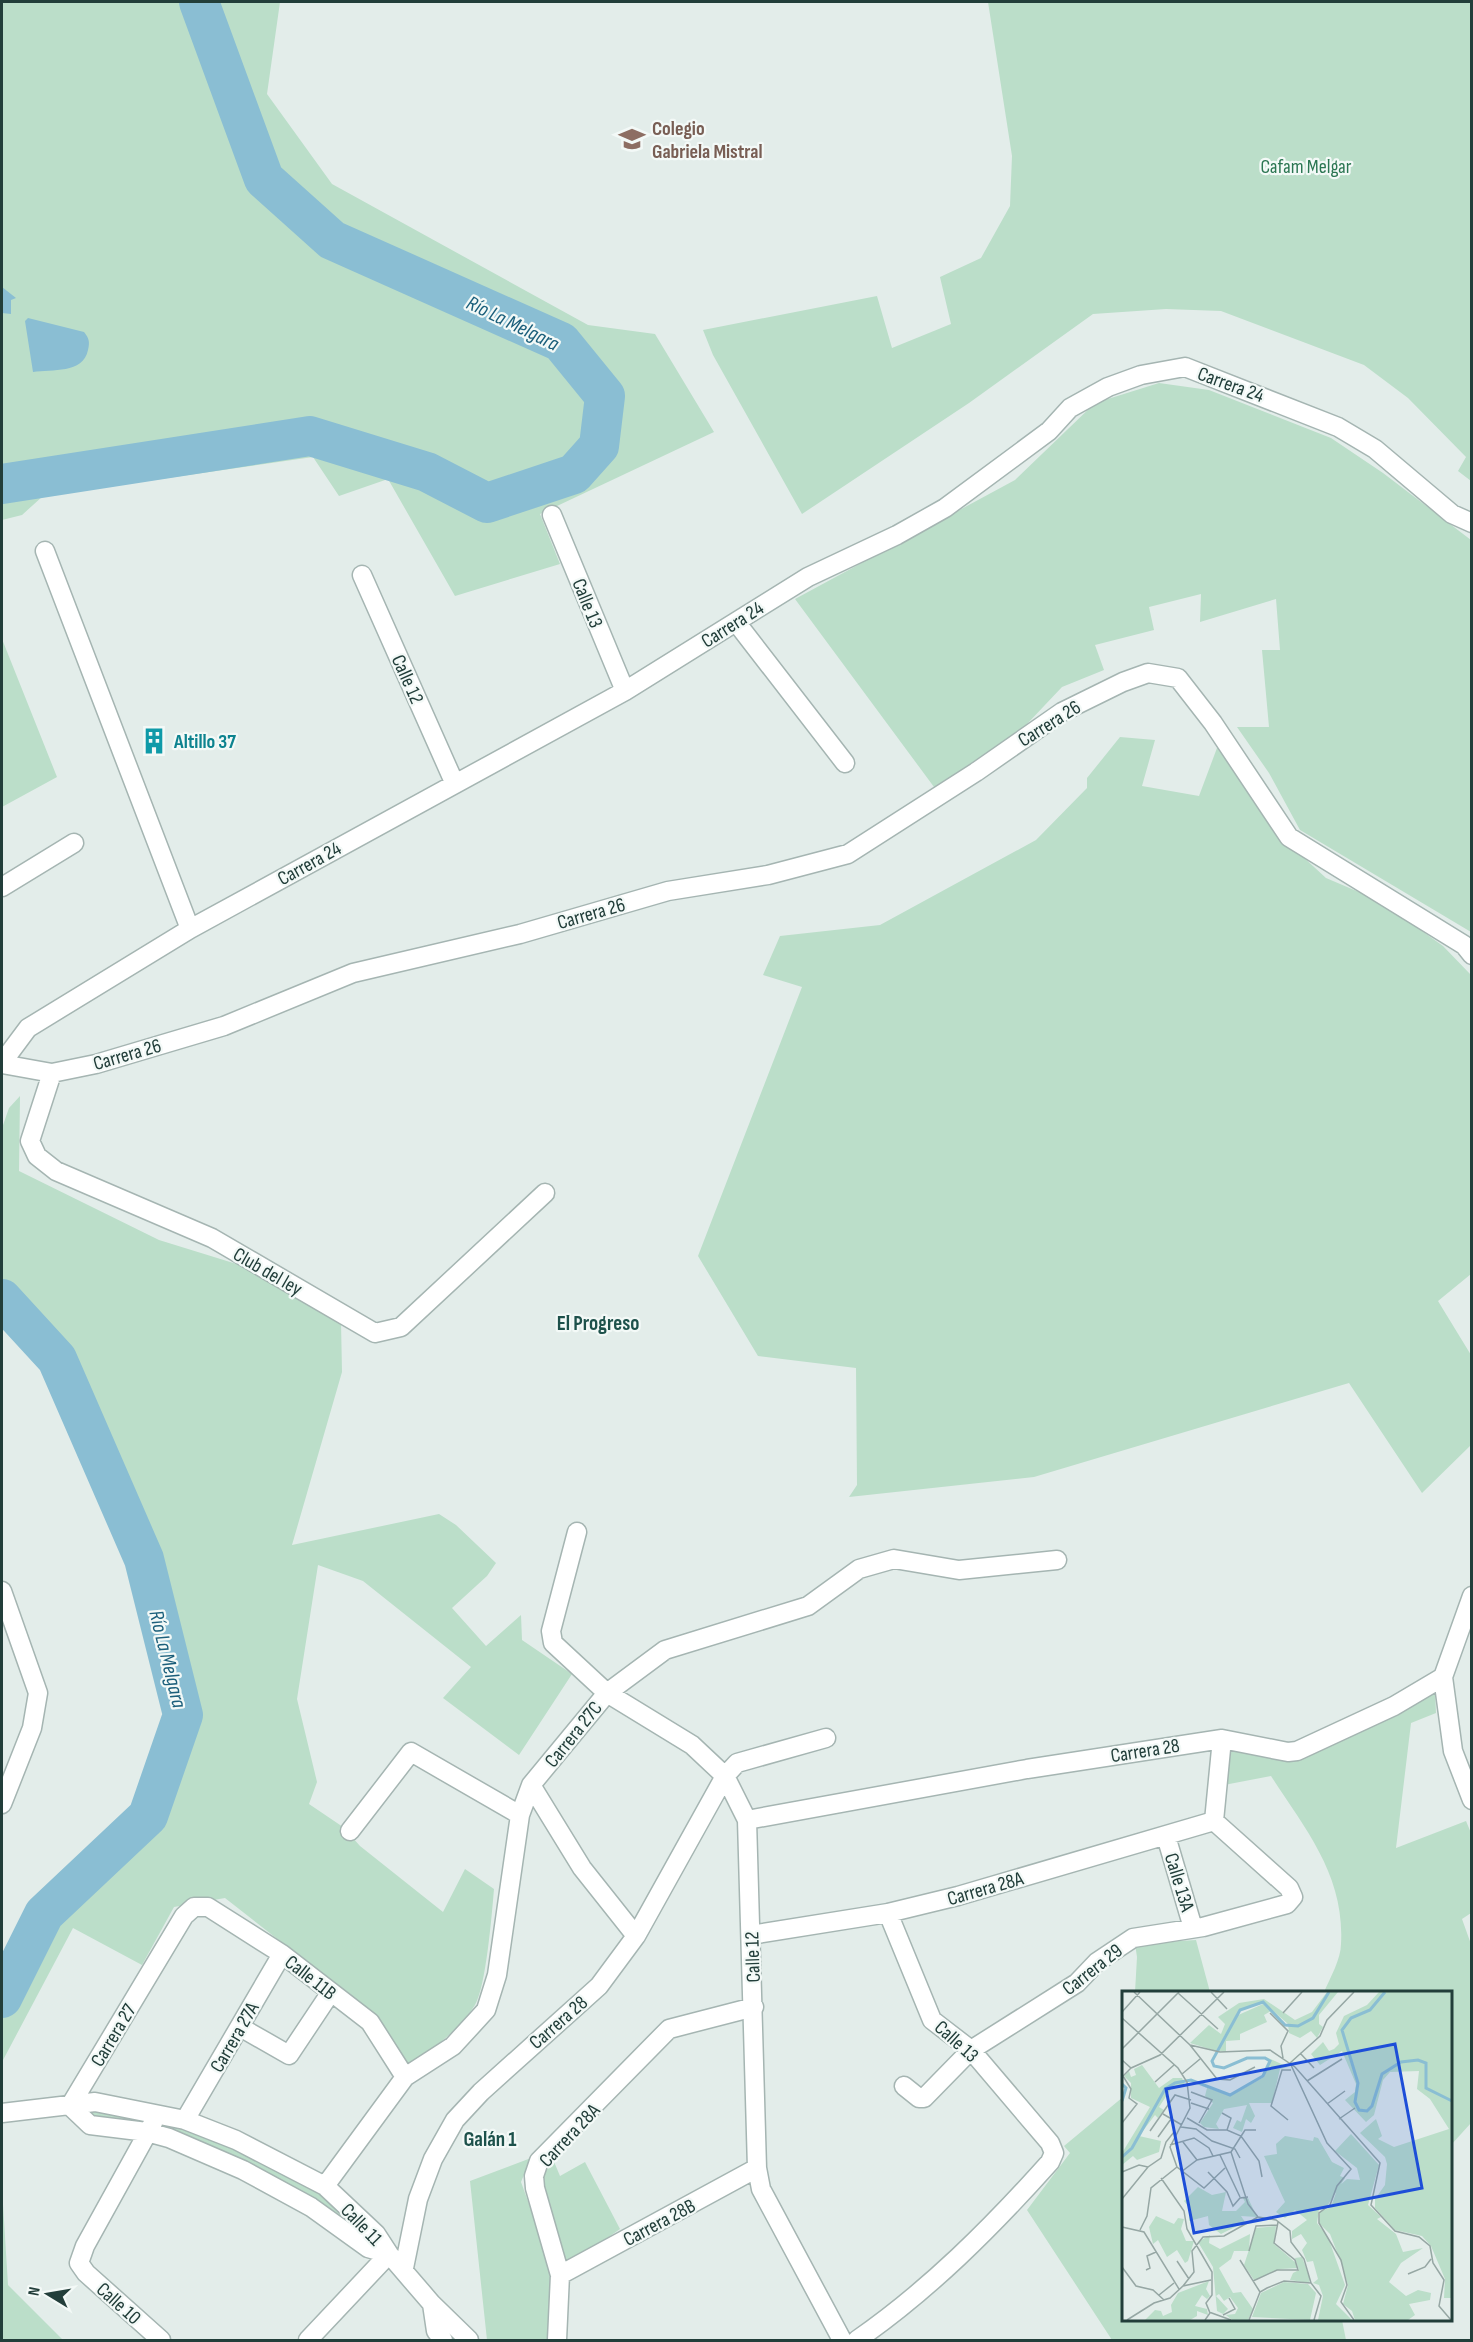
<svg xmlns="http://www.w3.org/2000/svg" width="1473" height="2342" font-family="'Sofia Sans Condensed',sans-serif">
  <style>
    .green { fill: #bbdec9 }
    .water { fill: #8abed3 }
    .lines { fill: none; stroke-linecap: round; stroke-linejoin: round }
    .river { stroke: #8abed3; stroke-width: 40 }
    .minor-casing { stroke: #a5b5b2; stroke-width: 21 }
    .minor { stroke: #fff; stroke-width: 18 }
    .labels { text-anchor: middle; stroke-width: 4.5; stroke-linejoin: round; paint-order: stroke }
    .education-label { font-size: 20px; font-weight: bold; fill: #785e54; stroke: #f3f9f7; text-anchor: start }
    .park-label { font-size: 20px; fill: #2b7652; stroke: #f3f9f7 }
    .street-label { font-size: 20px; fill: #223e3a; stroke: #f3f9f7 }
    .culture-label { font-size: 20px; font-weight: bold; fill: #0d838f; stroke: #f3f9f7; text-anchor: start }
    .water-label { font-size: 21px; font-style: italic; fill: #1b5f7b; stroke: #f3f9f7 }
    .neighbourhood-label { font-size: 21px; font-weight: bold; fill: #1d514b; stroke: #f3f9f7 }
    .inset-river { fill: none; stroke: #8abed3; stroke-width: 3 }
    .inset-road { fill: none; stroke: #96a7a4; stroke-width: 1.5 }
    .view { fill: #1d4ed8; fill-opacity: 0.15; stroke: #1d4ed8; stroke-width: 3 }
    .inset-edge { fill: none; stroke: #223e3a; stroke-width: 3 }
  </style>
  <rect width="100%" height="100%" fill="#e3edea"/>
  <path class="green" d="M2 2H280L267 94 332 184 588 325 655 334 714 432 540 514 560 564 455 596 388 479 339 496 313 457 43 496 22 515 2 520Z
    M988 2H1471V481L1458 471 1466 457 1408 398 1364 365 1221 311 1166 309 1093 314 969 403 802 514 713 355 703 330 877 296 892 348 951 324 940 277 981 258 1010 206 1012 156Z
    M1159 383 1209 390 1331 438 1383 473 1471 540V932L1300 830 1269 773 1237 727H1269L1262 650H1280L1276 599 1200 622 1201 594 1149 607 1154 630 1095 645 1104 670 1062 687 1027 724 980 762 934 787 795 599 1015 480 1095 403Z
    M2 639 57 777 2 807Z
    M1120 737 1155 740 1142 786 1199 796 1220 740 1277 833 1326 878 1380 901 1443 946 1471 975V1274L1438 1301 1471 1355V1445L1422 1493 1349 1383 1034 1477 849 1497 857 1485 856 1368 758 1356 698 1256 802 987 763 975 780 936 880 925 1036 840 1087 788V778Z
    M20 1096 19 1171 159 1240 256 1270 341 1322 342 1372 292 1545 439 1514 456 1525 496 1563 487 1576 452 1608 486 1646 521 1615 522 1640 572 1674 519 1755 443 1698 471 1667 363 1581 318 1565 297 1699 317 1782 309 1804 343 1827 360 1846 443 1912 465 1869 494 1889C492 1913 486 1987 475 2005 458 2032 432 2049 406 2067L377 2017 225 1898 174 1907 142 1965 73 1928 2 2062V2013L48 1919 162 1818 194 1719 151 1550 67 1353 2 1287V1128L9 1108Z
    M1435 1689 1436 1713 1411 1723 1396 1848 1466 1821 1471 1833V1913L1462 1919 1472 1947 1471 2123 1451 2145 1450 1992H1324C1330 1978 1341 1959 1341 1944 1345 1876 1306 1830 1271 1776L1224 1785 1233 1744 1292 1759Z
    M1196 1940 1210 1992H1135L1137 1957 1135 1944Z
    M1123 2097 1124 2320H1342L1346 2340H1112L1027 2210 1070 2153 1064 2146Z
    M83 2103 141 2113 136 2127 79 2117Z
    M158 2116 176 2121 314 2186 387 2245 152 2128Z
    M552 2157 560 2176 585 2162 620 2229 565 2268 536 2181Z
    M531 2158 521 2182 557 2281 552 2340H487L470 2181Z
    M2 2188 8 2285 63 2340H2Z"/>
  <path class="water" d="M2 287 16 298 11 300V314L2 313Z
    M28 318 84 332C89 338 90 342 88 350 83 374 52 369 33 372L25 321Z"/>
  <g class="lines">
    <path class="river" d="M2 484 310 436 427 472 487 503 574 474 599 446 605 396 561 342 332 240 264 179 199 2
      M2 1299 57 1359 144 1559 183 1715 148 1816 44 1914 2 1998"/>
    <g class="minor-casing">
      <path id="minor" d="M552 515 625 691
        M45 551 190 929
        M362 575 454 782
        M736 622 845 763
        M2 887 74 843
        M2 1063 28 1028 190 929 625 691 808 577 897 535 945 508 1049 431 1070 408 1108 387 1141 375 1185 367 1338 427 1375 449 1452 514 1472 523
        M2 1064 52 1073 96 1064 224 1026 353 973 520 934 668 891 768 875 848 854 976 772 1062 712 1123 682 1148 673 1178 678 1213 723 1289 837 1464 945 1472 955
        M52 1073 30 1141 37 1156 56 1171 212 1238 375 1333 401 1327 545 1193
        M577 1532 551 1631 553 1643 607 1693 692 1745 725 1776 747 1820 757 2168 761 2189 842 2340
        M2 1591 38 1693 32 1728 2 1804
        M1443 1677 1453 1751 1472 1800
        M531 1785 582 1868 636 1936
        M747 1820 1027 1769 1222 1739 1288 1752 1297 1751 1394 1706 1443 1677 1472 1596
        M350 1831 411 1752 520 1815
        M1166 1836 1193 1928
        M751 1935 888 1913 958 1896 1214 1821
        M240 2027 289 2055 331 1992
        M904 2086 919 2098H924L971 2050 1077 1983 1097 1962 1133 1938 1203 1927 1287 1904 1293 1897 1289 1888 1214 1821 1222 1739
        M70 2106 184 1916 194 1907H208L282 1954 370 2022 405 2077
        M70 2106 90 2125 147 2132 169 2138 243 2170 311 2207 368 2248 389 2254
        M2 2113 95 2102 185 2120 236 2140 325 2186 376 2234 389 2254 432 2304 469 2340
        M185 2120 282 1954
        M153 2123 85 2246 79 2263 86 2273 161 2340
        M325 2186 405 2077 453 2046 486 2010 497 1975 520 1815 531 1785 607 1693 665 1650 808 1606 859 1569 894 1559 959 1570 1057 1560
        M404 2268 418 2199 433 2159 455 2120 481 2092 599 1986 636 1936 725 1776 737 1763 826 1738
        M560 2275 757 2168
        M432 2304 436 2331 443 2340
        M308 2340 389 2254
        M557 2340 560 2275 535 2188 534 2176 539 2161 669 2029 754 2007
        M857 2340C929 2290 991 2228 1050 2162L1054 2153 1050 2143 971 2050 932 2020 888 1913"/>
    </g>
    <use href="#minor" class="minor"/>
  </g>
  <defs>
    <g id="school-bare" transform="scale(2.07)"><path d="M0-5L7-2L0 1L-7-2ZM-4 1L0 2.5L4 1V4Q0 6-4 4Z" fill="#8d6e63" stroke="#f3f9f7" stroke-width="2.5" paint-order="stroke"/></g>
    <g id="building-bare" transform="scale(2.07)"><path d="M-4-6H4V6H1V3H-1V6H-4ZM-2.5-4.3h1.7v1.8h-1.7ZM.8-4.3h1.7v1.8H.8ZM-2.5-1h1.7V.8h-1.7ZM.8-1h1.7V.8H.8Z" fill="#0f9aa8" stroke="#f3f9f7" stroke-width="2.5" paint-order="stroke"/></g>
  </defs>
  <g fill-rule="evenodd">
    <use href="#school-bare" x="632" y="139"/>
    <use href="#building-bare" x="154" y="741"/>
  </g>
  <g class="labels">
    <g class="education-label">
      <text x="652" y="135">Colegio<tspan x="652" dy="23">Gabriela Mistral</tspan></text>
    </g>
    <g class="park-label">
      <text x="1306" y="173">Cafam Melgar</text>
    </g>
    <g class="street-label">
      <text transform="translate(1231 384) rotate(20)" y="7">Carrera 24</text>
      <text transform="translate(588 603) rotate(68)" y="7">Calle 13</text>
      <text transform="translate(732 624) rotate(-32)" y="7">Carrera 24</text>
      <text transform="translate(408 679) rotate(66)" y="7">Calle 12</text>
      <text transform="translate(1049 723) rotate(-32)" y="7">Carrera 26</text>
      <text transform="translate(309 863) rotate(-29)" y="7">Carrera 24</text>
      <text transform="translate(591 913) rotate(-16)" y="7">Carrera 26</text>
      <text transform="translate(127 1054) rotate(-16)" y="7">Carrera 26</text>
      <text transform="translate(268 1271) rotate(30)" y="7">Club del ley</text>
      <text transform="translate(573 1734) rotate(-51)" y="7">Carrera 27C</text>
      <text transform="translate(1145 1750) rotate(-9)" y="7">Carrera 28</text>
      <text transform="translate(1180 1882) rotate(73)" y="7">Calle 13A</text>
      <text transform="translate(985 1888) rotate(-16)" y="7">Carrera 28A</text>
      <text transform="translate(752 1957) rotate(-92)" y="7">Calle 12</text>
      <text transform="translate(1092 1969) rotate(-38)" y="7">Carrera 29</text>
      <text transform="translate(311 1977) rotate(38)" y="7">Calle 11B</text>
      <text transform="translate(558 2022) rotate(-41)" y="7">Carrera 28</text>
      <text transform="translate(113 2035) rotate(-59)" y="7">Carrera 27</text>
      <text transform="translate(234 2037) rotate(-60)" y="7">Carrera 27A</text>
      <text transform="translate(957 2041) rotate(42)" y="7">Calle 13</text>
      <text transform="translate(569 2135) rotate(-47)" y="7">Carrera 28A</text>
      <text transform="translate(659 2222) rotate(-28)" y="7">Carrera 28B</text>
      <text transform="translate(362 2224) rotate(46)" y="7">Calle 11</text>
      <text transform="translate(119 2303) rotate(42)" y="7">Calle 10</text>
    </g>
    <g class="culture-label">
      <text x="174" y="748">Altillo 37</text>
    </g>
    <g class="water-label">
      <text transform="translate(513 323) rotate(26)" y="7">Río La Melgara</text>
      <text transform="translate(168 1659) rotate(76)" y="7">Río La Melgara</text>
    </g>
    <g class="neighbourhood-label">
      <text x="598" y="1330">El Progreso</text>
      <text x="490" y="2146">Galán 1</text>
    </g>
  </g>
  <g transform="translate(1122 1991)">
    <rect width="330" height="330" fill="#e3edea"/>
    <path d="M205 1H216L197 24V33L201 36 195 47 189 40 178 47 167 42 166 33 141 11 117 19 94 60 68 52 87 34 99 43 103 33 96 26 117 12 142 8 173 29 190 21ZM257 1H330V307H322L323 288 309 255 300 245 273 239 253 217V208L263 194 265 173 263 166 238 142 254 128 260 145 256 148 272 156 327 138 308 108 295 98 297 80 268 81 261 89 252 124 244 131 223 109 233 101 234 93 220 60 198 74 189 63 201 51 207 60 212 58 217 53 214 42 222 25 245 14ZM141 13 149 20 142 24 145 31 118 43V49L104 50V61L95 60 114 25ZM144 66 166 76 158 78 150 112H127L133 125 129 132 124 128 120 141 111 137 115 129 119 131 125 114 102 118 94 133 97 138 82 136 78 132 91 112 83 105 85 97 67 90 108 105 142 86 148 71ZM20 74 37 97 51 87H60L63 94 49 98 37 116 42 119 36 127 33 124 17 145 39 150 37 161 15 169 11 165 0 174V162L28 116 9 107V92L2 85 7 80 9 86 14 84 12 78ZM229 143 257 174 246 214 259 226 255 228 274 243 281 261 301 257 279 272 267 291 284 305 296 299 309 302 308 309 287 313 293 324 286 329H233L230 320 221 313 226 294 220 274 208 243 197 232 198 221 209 216 216 196 225 188 238 189 235 177 213 160ZM163 145 191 150 192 146 196 147 210 171 222 177 218 185 223 187 204 217 197 219 195 232 206 246 223 294 214 313 230 329H196L201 305 197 294 191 292 196 288 191 270 185 271 180 259 185 252 179 243 170 248V240L185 229 173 219 163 227 154 221 163 211 142 165 155 163 154 153ZM76 196 90 204 104 201 100 220H114L123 211 121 207H126L135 226 119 225 123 231 99 243 87 234 86 225 67 230V216L62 210ZM34 225 52 233 56 227 62 228 59 238 64 250H72L66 270 63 272 55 259 45 266 36 249 31 253 27 236ZM154 235 152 253 174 272 176 277 159 278 132 289 122 274 134 237ZM128 243 127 260H112L109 268 97 277 111 302 119 301 131 318 126 329H110L104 324 113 323 116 317 108 306 102 310 97 303 94 305 106 318 101 323 95 320 91 276 76 251 88 244 87 252 98 258ZM180 266 188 288 187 292 168 289 171 282 177 279 173 267ZM87 290 84 298 88 305 85 308 80 304 73 315 85 318 86 324 75 320V325L68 329H23L33 319 39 320 41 325 50 321 49 314 56 302ZM162 291 186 293 194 302 188 329 130 326 139 302Z" fill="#bbdec9"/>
    <path class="inset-river" d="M263 1 248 19 229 27 220 39 236 92 233 111 237 119 245 120 250 115 260 83 279 71 296 69 304 72V97L330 110M0 93 4 97 0 110M0 166 10 157 43 98 53 92 69 89 108 104 141 85 148 70 143 67H125L102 77 92 75 90 70 118 19 141 11 163 34 176 35 191 27 207 1"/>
    <path class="inset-road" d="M12 1 68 54 95 88 108 89 133 76M89 1 105 18M56 2 96 38M0 21 18 1M148 22 166 40 159 55 161 67M161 22 180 1M0 27 56 77 65 91 68 117 48 156 55 176 82 197 103 177M68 54 98 61 148 59 173 76 258 172 249 214 273 240 297 246 308 255 311 272 322 289 317 315 329 329M0 58 57 1M178 62 192 77M0 69 9 77 38 64 102 1M168 72 198 45 205 29 232 1M169 74 205 152 229 178 215 195 208 214 197 222V232L219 269 225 294 219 311 232 329M60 83 78 68M185 90 220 68M33 91 52 74M69 101 90 109 77 132M69 112 87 118M205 113 223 100M100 122 109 127 105 139M41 123 60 134M65 127 85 139H105L119 145 137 170 140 186M217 128 233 117M166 129 149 115 160 79H169M0 132 15 113 7 107 9 98 1 85 9 77M59 136 74 138 90 150 113 158 118 167M28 140 53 104 69 109M36 146 49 128M61 151 75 169M48 154 72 147 87 157 91 165M109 161 126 213 136 226 154 229 168 240 169 251 182 268 189 292 199 305 192 329M98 164 118 206M0 181 17 174 26 176M59 181 75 169 109 161 123 139H134M86 181 105 201 111 215 118 207 126 206M39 187 62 220 65 238 90 281V304L84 312 88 322 83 329M0 208 26 176 39 167 44 151 52 141M0 236 22 241 57 298M18 239 25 225 29 197 55 176M127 260 134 235 155 234M118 269 138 301M55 270 67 288M0 276 14 295 31 299 42 309M24 279 28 277 25 265 34 261M286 283 303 276 309 268M131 290 155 279H176L173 269 152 252 156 231M61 295 72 281 70 260 81 246 102 245 136 226M37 304 52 292M87 321 109 329M101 324 113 318 107 307M5 329 32 312 48 307 61 295 89 289M127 329 138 301 145 297 162 290 189 292"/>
    <path class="view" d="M273 53 300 197 72 242 44 98Z"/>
    <rect width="330" height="330" class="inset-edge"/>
  </g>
  <rect width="1473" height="2342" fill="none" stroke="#223e3a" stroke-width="6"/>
  <g transform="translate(48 2294) rotate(281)" stroke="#f3f9f7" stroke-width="4.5" paint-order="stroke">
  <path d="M0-4.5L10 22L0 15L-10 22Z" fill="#223e3a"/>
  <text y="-9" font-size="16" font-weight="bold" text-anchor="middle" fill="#223e3a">N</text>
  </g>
</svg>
